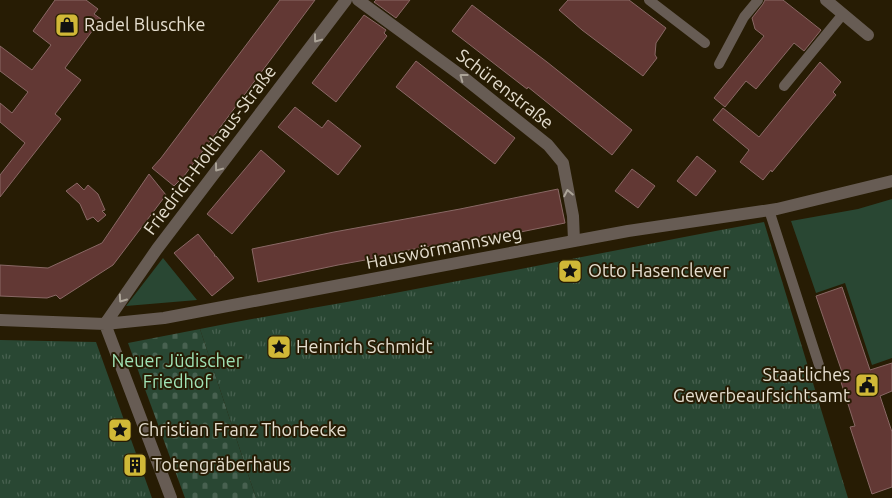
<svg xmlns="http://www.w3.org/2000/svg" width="892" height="498" font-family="Ubuntu,sans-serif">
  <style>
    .grass { fill: #294733 }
    .cemetery { fill: url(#cemetery-stones) }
    .park { fill: url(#park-tufts) }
    .building { fill: #623834; stroke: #896865 }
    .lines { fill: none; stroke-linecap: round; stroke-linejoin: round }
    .lane { stroke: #675c54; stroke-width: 10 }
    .street { stroke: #675c54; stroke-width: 12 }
    .oneway { stroke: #aca498 }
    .labels { text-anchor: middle; stroke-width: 4; stroke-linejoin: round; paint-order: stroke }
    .poi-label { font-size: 18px; fill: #e5decf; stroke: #271c04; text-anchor: start }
    .street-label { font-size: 18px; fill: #e5decf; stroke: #271c04 }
    .park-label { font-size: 18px; fill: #a0e2b5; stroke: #271c04 }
  </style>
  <defs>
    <pattern id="cemetery-stones" width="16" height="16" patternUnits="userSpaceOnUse" patternTransform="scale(1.25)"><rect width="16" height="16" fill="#294733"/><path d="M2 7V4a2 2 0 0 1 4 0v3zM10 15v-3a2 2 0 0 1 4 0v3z" fill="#486150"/></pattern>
    <pattern id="park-tufts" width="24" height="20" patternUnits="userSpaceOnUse" patternTransform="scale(1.25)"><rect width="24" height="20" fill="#294733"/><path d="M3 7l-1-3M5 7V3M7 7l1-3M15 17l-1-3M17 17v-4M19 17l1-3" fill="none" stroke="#486150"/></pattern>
  </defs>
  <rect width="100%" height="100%" fill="#271c04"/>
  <path class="grass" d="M892 199V358L872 365 845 283 816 293 791 221 858 209Z
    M163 258 197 300 126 306Z"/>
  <path class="cemetery" d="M200 329 256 498H185L128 343Z"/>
  <path class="park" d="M764 222 848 498H256L200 329C260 317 320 307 379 296 508 272 635 246 764 222Z
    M0 340 96 342 152 498H0Z"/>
  <path class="building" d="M55 0H86L98 9 94 14 101 19 65 68 81 80 55 114 61 119 0 197V175L25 143 0 122V103L12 113 28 92 0 71V46L32 70 51 45 33 31Z
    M280 0H315L184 176 174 186 152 168 161 158Z
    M376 0H410L396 18 374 2Z
    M568 0H629L666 28 656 43 655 55 657 58 643 76 582 30 559 10Z
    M765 0H783L821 30 804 51 794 43 756 89 746 81 725 107 714 98 764 36 755 29 752 18 763 4Z
    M472 5 547 62 632 130 612 155 528 87 527 89 452 31Z
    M364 15 386 30 384 33 387 36 336 102 312 83Z
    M416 61 515 138 495 164 396 87Z
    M820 62 841 82 833 92 836 95 772 172 771 170 763 180 740 162 749 150 713 120 723 108 759 137Z
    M295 107 322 128 328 120 361 146 338 175 278 127Z
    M261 150 285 171 232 234 207 214Z
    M697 156 716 171 696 196 677 181Z
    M632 169 655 186 638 208 615 191Z
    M149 174 166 195 113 265 60 299 56 295 47 298 0 296V265L48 268 102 243Z
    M77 183 84 190 88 185 98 194 105 210 102 211 106 215 98 222 93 217 87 220 80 204 66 191Z
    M558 189 565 223 486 239V236L398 252V254L338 265 258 282 252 249 334 232 460 209Z
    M198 234 215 255 214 256H216L234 278 212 296 174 253Z
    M842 287 870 370 892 363V391L880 396 892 432V487L872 494 850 427 855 426 840 379 844 378 816 296Z"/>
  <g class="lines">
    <path class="lane" d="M649 0 705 43
      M719 64 744 17 758 0
      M784 86 843 14
      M769 210 819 365"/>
    <path class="street" d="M358 0 463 77 548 145 563 163 573 216 574 241
      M826 0 868 35
      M0 320 105 324 164 318 574 241 628 231 777 209 892 181
      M105 324 157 249 346 0
      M105 324 171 498"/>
  </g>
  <defs><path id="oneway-chevron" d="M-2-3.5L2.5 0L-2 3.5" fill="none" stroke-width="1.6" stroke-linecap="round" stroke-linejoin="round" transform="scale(1.25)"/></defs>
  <g class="oneway">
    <use href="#oneway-chevron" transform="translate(317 39) rotate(127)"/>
    <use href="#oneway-chevron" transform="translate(463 77) rotate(-143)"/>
    <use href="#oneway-chevron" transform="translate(218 168) rotate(127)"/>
    <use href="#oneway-chevron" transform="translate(568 193) rotate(-101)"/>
    <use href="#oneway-chevron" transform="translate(122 299) rotate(125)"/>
  </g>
  <defs>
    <g id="shop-square" transform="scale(1.25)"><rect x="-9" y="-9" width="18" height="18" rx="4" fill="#d0b837" stroke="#271c04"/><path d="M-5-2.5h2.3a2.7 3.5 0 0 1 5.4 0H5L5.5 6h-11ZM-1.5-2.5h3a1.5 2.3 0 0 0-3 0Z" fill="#111"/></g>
    <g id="sight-square" transform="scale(1.25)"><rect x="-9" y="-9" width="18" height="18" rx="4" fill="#d0b837" stroke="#271c04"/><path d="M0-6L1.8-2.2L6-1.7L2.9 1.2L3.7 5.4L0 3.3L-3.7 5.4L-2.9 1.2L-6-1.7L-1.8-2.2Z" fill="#111"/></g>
    <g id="civic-square" transform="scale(1.25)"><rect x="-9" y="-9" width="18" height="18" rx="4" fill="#d0b837" stroke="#271c04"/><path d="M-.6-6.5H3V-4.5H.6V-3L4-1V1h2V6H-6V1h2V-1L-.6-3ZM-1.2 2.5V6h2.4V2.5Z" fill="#111"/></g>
    <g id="building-square" transform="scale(1.25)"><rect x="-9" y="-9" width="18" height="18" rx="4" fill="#d0b837" stroke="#271c04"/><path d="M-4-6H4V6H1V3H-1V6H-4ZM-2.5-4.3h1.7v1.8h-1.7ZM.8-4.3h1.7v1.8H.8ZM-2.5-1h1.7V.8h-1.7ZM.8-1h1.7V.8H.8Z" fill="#111"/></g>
  </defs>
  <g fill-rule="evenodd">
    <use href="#shop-square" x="67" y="25"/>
    <use href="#sight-square" x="570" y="271"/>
    <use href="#sight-square" x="279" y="347"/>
    <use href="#civic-square" x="867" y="385"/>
    <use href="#sight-square" x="120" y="430"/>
    <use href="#building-square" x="135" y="465"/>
  </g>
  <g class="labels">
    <g class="poi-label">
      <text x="84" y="31">Radel Bluschke</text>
      <text x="588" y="277">Otto Hasenclever</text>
      <text x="296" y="353">Heinrich Schmidt</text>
      <text x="850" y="381" text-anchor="end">Staatliches<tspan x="850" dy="21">Gewerbeaufsichtsamt</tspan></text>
      <text x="138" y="436">Christian Franz Thorbecke</text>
      <text x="152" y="471">Totengräberhaus</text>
    </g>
    <g class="street-label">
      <text transform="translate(505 89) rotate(38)" y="6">Schürenstraße</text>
      <text transform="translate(210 150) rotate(-53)" y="6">Friedrich-Holthaus-Straße</text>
      <text transform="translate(444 248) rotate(-11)" y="6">Hauswörmannsweg</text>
    </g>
    <g class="park-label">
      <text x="177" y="367">Neuer Jüdischer<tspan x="177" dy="21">Friedhof</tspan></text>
    </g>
  </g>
</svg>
